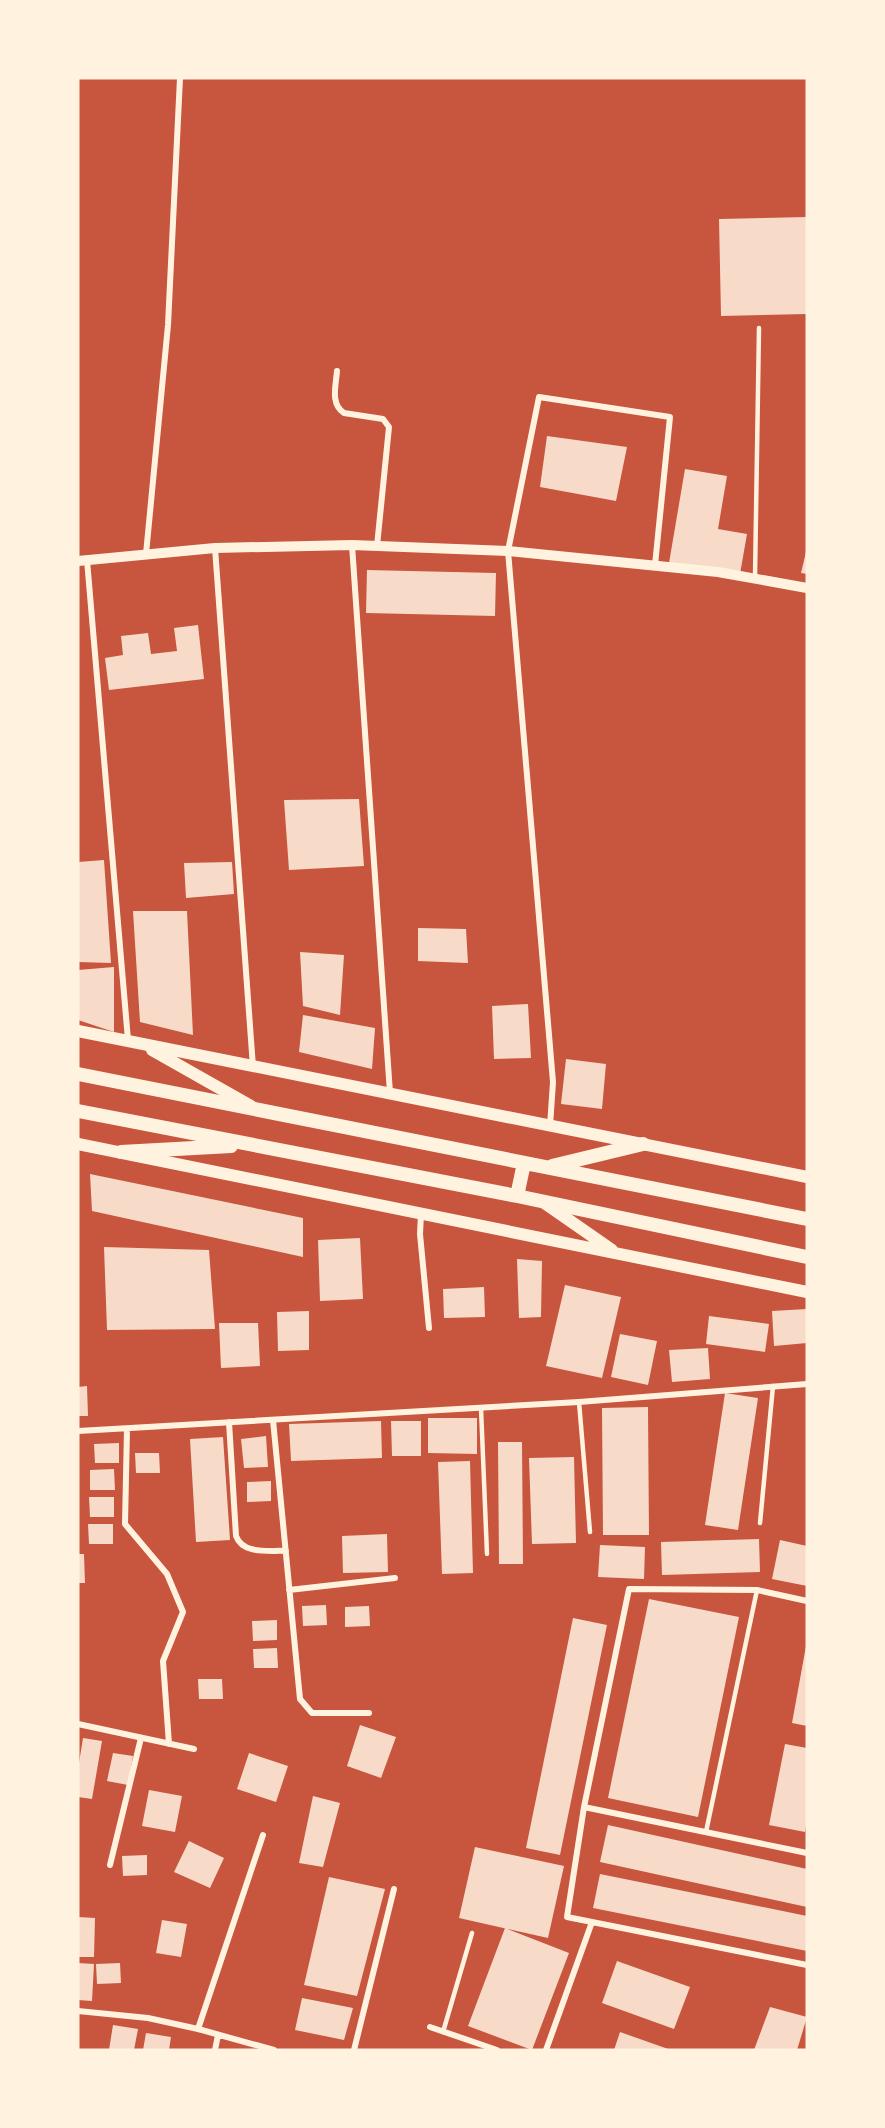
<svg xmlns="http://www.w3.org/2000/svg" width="885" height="2128" font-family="Raleway,sans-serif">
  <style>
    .building { fill: #f7dbc8 }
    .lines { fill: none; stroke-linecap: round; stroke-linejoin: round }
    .service { stroke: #fff3e0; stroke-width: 4.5 }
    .minor { stroke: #fff3e0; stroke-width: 6 }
    .tertiary { stroke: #fff3e0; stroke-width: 10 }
    .secondary { stroke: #fff3e0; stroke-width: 12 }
    .primary { stroke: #fff3e0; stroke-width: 14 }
  </style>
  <rect width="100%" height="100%" fill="#c8553d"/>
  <path class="building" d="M807 217V314L721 316 719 219Z
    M547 436 627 447 616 501 540 487Z
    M685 469 727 476 718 529 747 534 740 574 669 563Z
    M806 552H807V574L801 573Z
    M367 570 496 573 495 616 366 613Z
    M198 625 204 679 109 690 105 658 123 655 121 636 148 633 151 654 177 651 174 628Z
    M359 799 364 866 289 870 284 800Z
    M104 860 111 963 78 962V862Z
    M232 862 234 894 186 898 184 863Z
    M133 911H187L193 1035 140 1022Z
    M418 928 466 929 468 963 418 961Z
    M300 952 344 955 340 1015 303 1006Z
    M114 967V1032L78 1020V970Z
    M528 1004 531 1058 494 1059 492 1006Z
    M303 1015 375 1028 372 1069 299 1052Z
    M566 1059 606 1064 602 1109 561 1104Z
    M90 1174 303 1218V1257L92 1211Z
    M360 1238 363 1299 320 1301 318 1240Z
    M104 1247 209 1250 215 1329 107 1330Z
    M517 1259 542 1261 541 1317 519 1318Z
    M565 1285 621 1297 602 1378 546 1366Z
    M484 1287 485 1317 444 1318 443 1289Z
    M807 1309V1343L774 1346 772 1311Z
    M309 1311V1350L278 1351 277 1312Z
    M709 1316 769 1324 765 1352 706 1344Z
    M219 1323H258L260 1366 221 1368Z
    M620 1334 657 1341 648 1385 611 1377Z
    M708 1348 710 1379 672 1382 669 1350Z
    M87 1386 88 1416H78V1387Z
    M725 1393 758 1398 738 1530 705 1525Z
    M648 1407 649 1535H603L602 1408Z
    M428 1418H477V1454L428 1453Z
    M381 1421 382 1458 291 1461 289 1424Z
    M391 1421H421V1456H392Z
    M266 1436 268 1467 244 1468 241 1439Z
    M223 1437 230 1540 196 1542 190 1439Z
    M498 1442H522L523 1564H499Z
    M119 1443V1463H95L94 1444Z
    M135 1453H159L160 1473H136Z
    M574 1457 576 1543 532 1544 529 1458Z
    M470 1461 473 1573 442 1574 438 1462Z
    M114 1469 115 1490H90V1470Z
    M271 1481V1501L247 1502V1482Z
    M89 1497H114V1517H90Z
    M88 1524H113V1544H89Z
    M387 1534 388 1572 343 1573 342 1536Z
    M759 1539 760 1572 662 1575 661 1542Z
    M780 1540 807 1546V1586L772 1579Z
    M600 1545 645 1547 644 1579 598 1577Z
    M78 1554H84L85 1583H78Z
    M649 1599 739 1617 698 1817 608 1798Z
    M326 1605 327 1625 303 1626 302 1606Z
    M369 1606 370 1626 345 1627V1607Z
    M573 1618 607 1625 560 1855 526 1848Z
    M277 1620V1640L253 1641 252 1621Z
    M806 1646H807V1726L792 1723Z
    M277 1648 278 1668H254L253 1649Z
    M198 1679H222L223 1699H199Z
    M360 1725 396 1737 381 1778 347 1766Z
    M83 1738 102 1741 92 1799 78 1797V1769Z
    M785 1744 807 1748V1821L805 1832 769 1825Z
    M113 1753 133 1756 128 1785 107 1781Z
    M249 1753 288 1766 276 1802 237 1789Z
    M149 1790 182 1796 175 1832 142 1826Z
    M313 1796 340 1803 323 1867 299 1863Z
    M608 1825 807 1869V1907L600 1862Z
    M189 1841 224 1858 210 1888 174 1872Z
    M475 1847 564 1866 548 1938 459 1918Z
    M147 1855V1875L123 1876 122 1856Z
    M600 1874 807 1916V1951L593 1908Z
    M329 1877 385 1889 357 1996 304 1985Z
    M78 1917 95 1918 94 1957H78Z
    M162 1920 187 1924 181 1957 156 1953Z
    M505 1928 569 1953 532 2050 468 2026Z
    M617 1961 690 1987 674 2029 602 2003Z
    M78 1963 94 1964 92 2001 78 2000Z
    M120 1963 121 1983 97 1984 96 1964Z
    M302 1998 353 2008 344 2040 295 2030Z
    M770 2007 807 2017 797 2050H754Z
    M113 2025 138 2029 134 2050H109Z
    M620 2032 671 2050H614Z
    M146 2033 171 2037 169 2050H143Z"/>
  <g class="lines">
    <path class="service" d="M755 577 759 328
      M579 1402 590 1532
      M481 1408 487 1554
      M760 1523 773 1386
      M706 1832 757 1590
      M443 2032 472 1933"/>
    <path class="minor" d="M337 371C336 385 330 404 344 413L383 419 389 427 377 546
      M352 545 390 1093
      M215 548 253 1067
      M146 554 168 325 180 78
      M87 560 128 1040
      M550 1126 553 1082 508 551 539 397 670 417 655 565
      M421 1214 420 1234 429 1328
      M273 1420 300 1699 312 1713H369
      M229 1422 236 1536C243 1555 269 1550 286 1551
      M127 1429 125 1524 167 1574 183 1612 163 1661 169 1744
      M78 1431 579 1402 807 1384
      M289 1590 395 1578
      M807 1601 757 1590 629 1589 584 1807 567 1917 807 1965
      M78 1724 194 1749
      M584 1807 807 1853
      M110 1865 141 1738
      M78 2011 148 2018 198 2029 274 2050
      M430 2027 497 2050
      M198 2029 263 1835
      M215 2050 218 2035
      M354 2050 394 1889
      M546 2050 592 1922"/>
    <path class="tertiary" d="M78 561 215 548 352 545 508 551 718 572 807 588"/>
    <path class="secondary" d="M78 1031 807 1177
      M152 1050 251 1106
      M78 1144 807 1292
      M543 1202 612 1250"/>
    <path class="primary" d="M78 1074 807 1219
      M78 1111 517 1196 807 1257
      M121 1152 231 1146
      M552 1166 643 1144
      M517 1196 524 1163"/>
  </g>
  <rect width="885" height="2128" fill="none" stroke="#fff3e0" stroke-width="159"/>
</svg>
